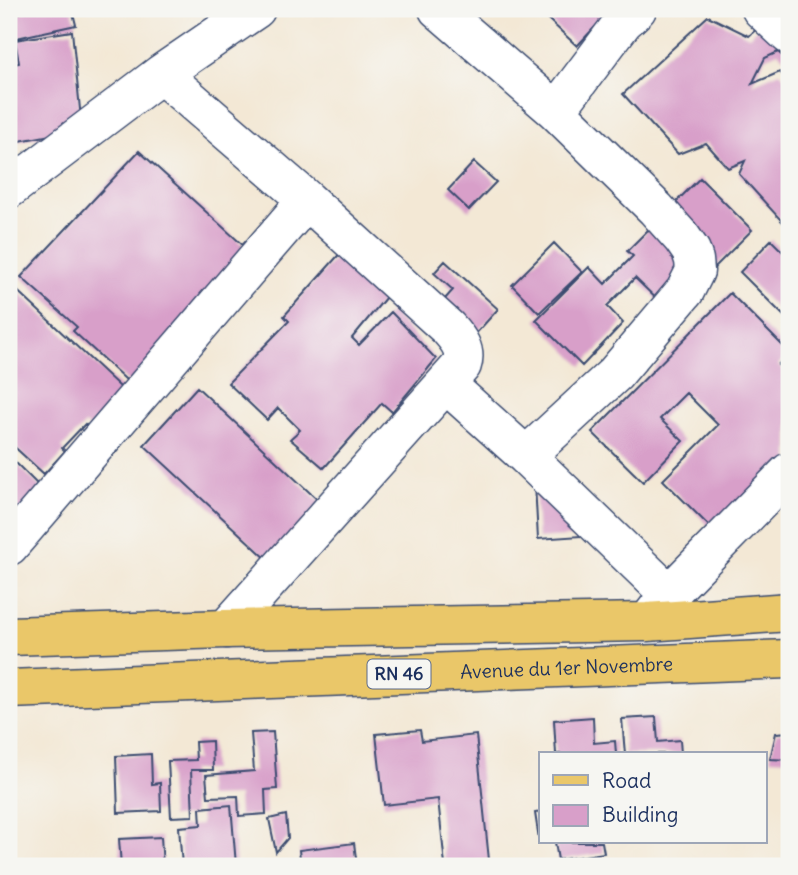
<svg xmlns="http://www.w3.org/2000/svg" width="798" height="875" font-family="Delius,sans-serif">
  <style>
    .building { fill: #d89fc9 }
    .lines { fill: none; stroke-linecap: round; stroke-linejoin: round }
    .street-casing { stroke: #3b4b70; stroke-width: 41 }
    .primary-casing { stroke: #3b4b70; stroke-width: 41 }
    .street { stroke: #fff; stroke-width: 38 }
    .primary { stroke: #eac769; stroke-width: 38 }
    .labels { text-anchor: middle; stroke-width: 6; stroke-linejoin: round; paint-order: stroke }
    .shield { fill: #f6f6f2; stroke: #5d6b8a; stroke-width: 2 }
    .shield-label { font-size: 18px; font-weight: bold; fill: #1b2f5e }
    .street-label { font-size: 19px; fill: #1b2f5e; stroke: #f6f6f2 }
  </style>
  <rect width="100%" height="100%" fill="#f6f6f2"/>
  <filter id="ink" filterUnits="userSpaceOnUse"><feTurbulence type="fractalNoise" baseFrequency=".0143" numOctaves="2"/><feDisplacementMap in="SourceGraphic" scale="14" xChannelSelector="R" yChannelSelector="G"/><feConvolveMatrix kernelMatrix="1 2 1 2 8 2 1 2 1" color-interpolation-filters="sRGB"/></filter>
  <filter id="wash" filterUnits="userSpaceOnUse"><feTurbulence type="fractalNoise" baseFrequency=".00686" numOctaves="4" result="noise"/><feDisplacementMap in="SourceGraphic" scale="28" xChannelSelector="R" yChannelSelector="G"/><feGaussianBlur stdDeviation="1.57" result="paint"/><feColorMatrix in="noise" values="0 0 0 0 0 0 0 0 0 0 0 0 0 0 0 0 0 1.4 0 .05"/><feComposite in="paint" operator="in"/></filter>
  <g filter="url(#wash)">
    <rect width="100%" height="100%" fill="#f3e8d5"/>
    <g id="blocks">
      <path class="building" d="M35 9H72L76 25 12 39 9 15Z
        M537 9H612L577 46Z
        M778 9H789V62L778 52 765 58 752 84 780 72 789 82V229L739 174 745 161 728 168 706 143 678 154 623 94 708 16 749 36Z
        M72 31 82 129 9 143V65L19 63 15 40Z
        M139 151 256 257 137 390 73 331 77 327 21 277Z
        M474 162 496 182 469 210 448 190Z
        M700 178 752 230 670 312 635 278 607 306 623 323 582 366 536 320 589 267 605 284 633 256 627 251Z
        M771 240 789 258V321L740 272Z
        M554 243 582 272 539 313 512 285Z
        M344 249 391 291 352 338 359 345 391 312 436 359 392 412 382 403 324 468 290 439 300 430 278 408 267 420 228 383 289 321 284 316Z
        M445 261 498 309 471 339 437 308 453 290 434 273Z
        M10 284 134 400 99 437 85 424 62 448 65 451 44 474 9 442Z
        M730 293 789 352 778 365 789 376V471L722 539 663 480 718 425 686 393 660 419 683 441 643 482 592 432Z
        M197 387 322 504 269 561 144 445Z
        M9 456 46 493 9 531Z
        M535 484 582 536 538 539Z
        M593 717 594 743 615 741 616 754H556L554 720Z
        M656 717 658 742 680 740 681 754H625L622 719Z
        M420 730 422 741 476 735 489 860 445 865 438 799 384 805 376 734Z
        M273 732 277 789 265 790 266 814 239 816 238 796 208 797 206 775 254 771 251 733Z
        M789 732V760L770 759 776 733Z
        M212 741 213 770H191L193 816 171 817 168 761 196 760 195 742Z
        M151 754 152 784 160 783 161 811 118 813 116 756Z
        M231 805 236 865 182 866 179 827 201 825 200 808Z
        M541 812V839H539L535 813Z
        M286 815 288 838 276 852 269 819Z
        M161 837 163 866H121L119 839Z
        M555 842H602L604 853 558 860Z
        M354 843 357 866H301L299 850Z"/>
    </g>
  </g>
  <g filter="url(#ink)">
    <use href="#blocks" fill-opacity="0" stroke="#3b4b70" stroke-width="2"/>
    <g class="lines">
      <g class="street-casing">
        <path id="street" d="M438 9 556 111 656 209 682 238 691 251 694 260 695 271 685 291 615 374 526 456
          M761 9 789 35
          M161 74 307 200 448 328C458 339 467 350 462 365L226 629
          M556 111 623 22 637 9
          M9 189 161 74 256 9
          M446 384 526 456 669 594
          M9 546 307 200
          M653 615 669 594 789 472"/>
      </g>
      <g class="primary-casing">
        <g id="primary">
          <path d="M9 636 226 629 647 622 789 612"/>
          <path id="s1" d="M9 689 789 659"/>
        </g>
      </g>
      <use href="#street" class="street"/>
      <use href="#primary" class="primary"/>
    </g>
  </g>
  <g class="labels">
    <rect class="shield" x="367.5" y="659.5" width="63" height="29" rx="5"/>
    <g class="shield-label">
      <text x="399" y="680">RN 46</text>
    </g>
    <g class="street-label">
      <text dy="7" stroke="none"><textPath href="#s1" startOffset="558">Avenue du 1er Novembre</textPath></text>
    </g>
  </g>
  <rect width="798" height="875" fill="none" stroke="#f6f6f2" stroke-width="35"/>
  <rect x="539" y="752" width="228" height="91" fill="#f6f6f2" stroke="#9ea6b7" stroke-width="2"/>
  <rect x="553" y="775" width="35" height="10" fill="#eac769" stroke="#9ea6b7" stroke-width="2"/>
  <text x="602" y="788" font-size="21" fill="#1b2f5e">Road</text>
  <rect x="553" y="805" width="35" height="21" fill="#d89fc9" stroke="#9ea6b7" stroke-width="2"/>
  <text x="602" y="822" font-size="21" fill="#1b2f5e">Building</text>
</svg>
